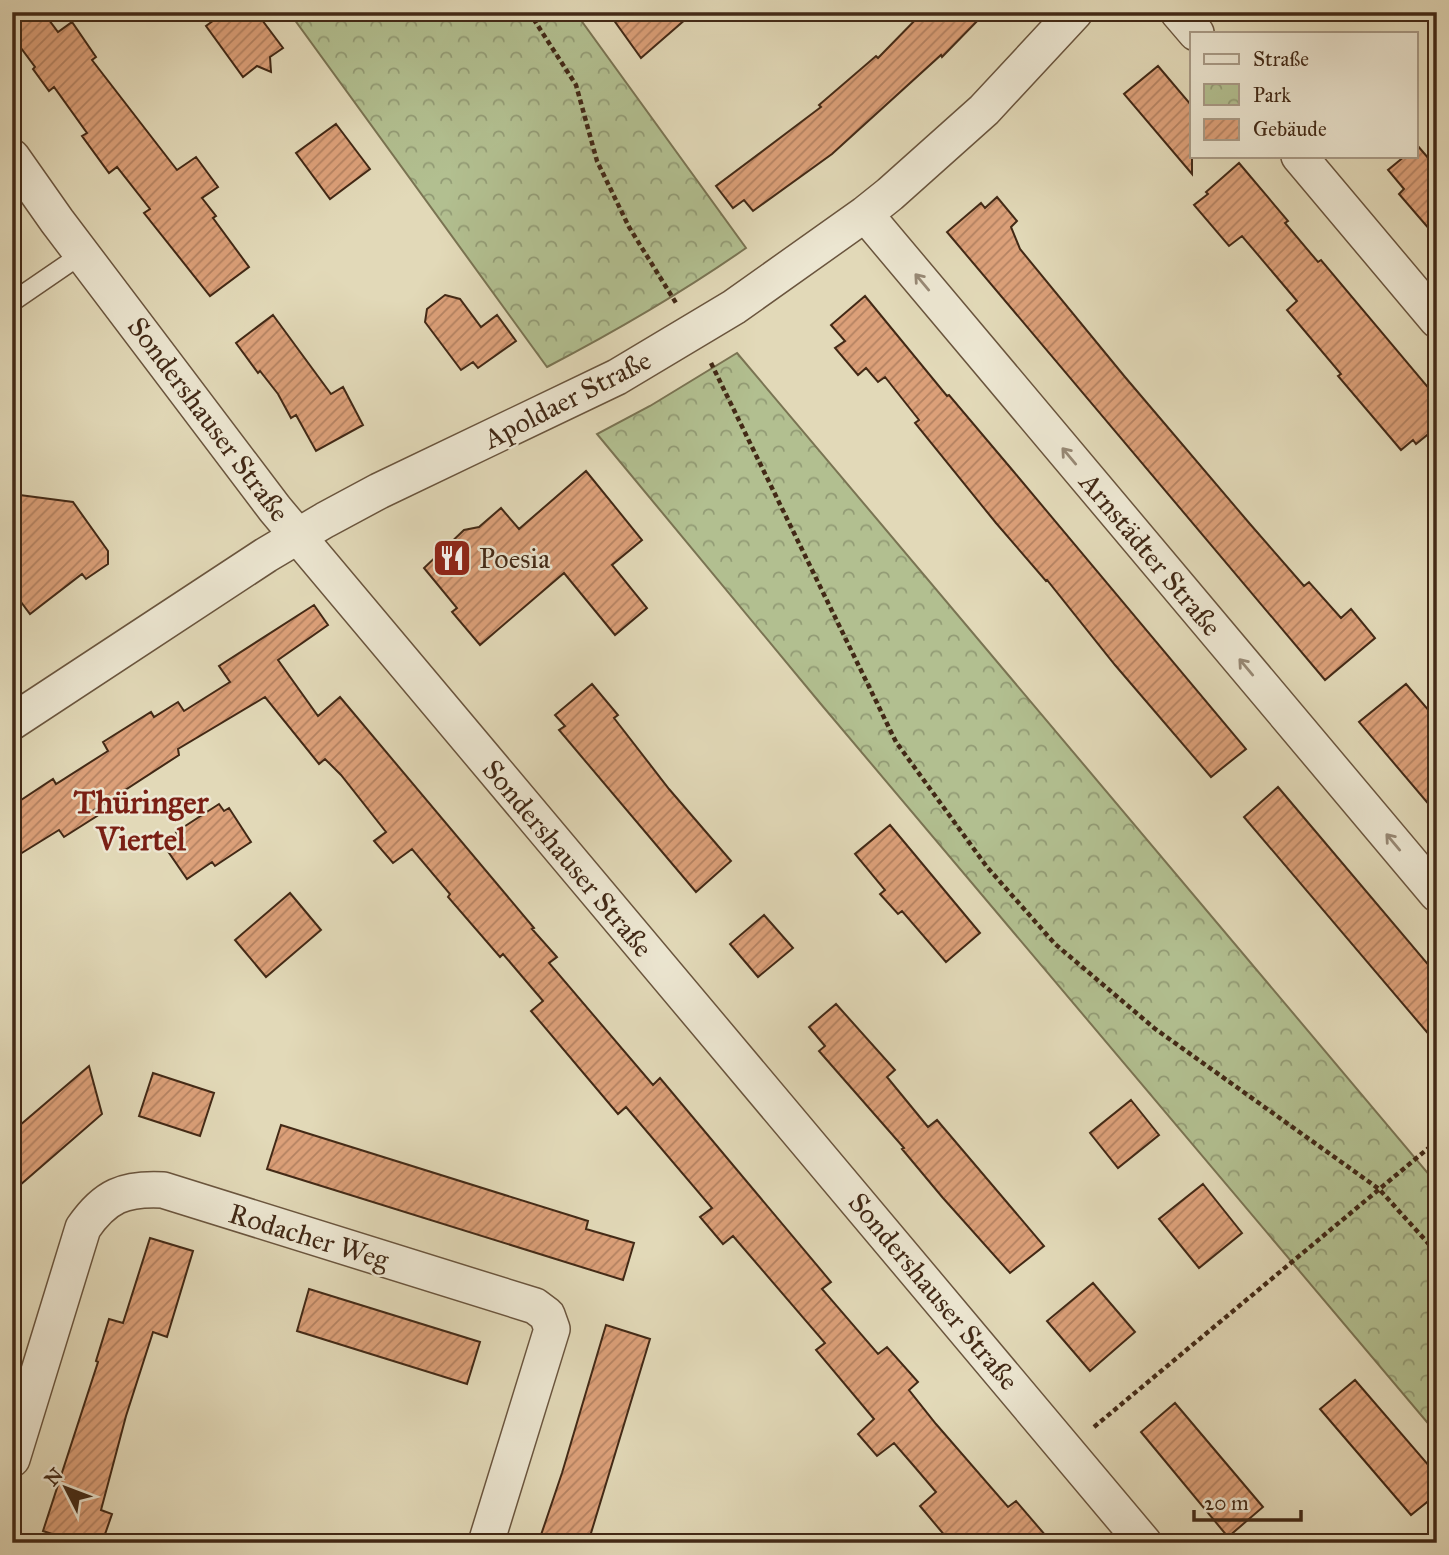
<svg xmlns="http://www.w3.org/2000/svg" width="1449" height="1555" font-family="'IM FELL Great Primer',serif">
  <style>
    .park { fill: url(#park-crowns); stroke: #7a7453; stroke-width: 2 }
    .building { fill: url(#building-hatch); stroke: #422916; stroke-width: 2 }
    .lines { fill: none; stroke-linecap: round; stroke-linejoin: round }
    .service-casing { stroke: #6a553e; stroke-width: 21 }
    .minor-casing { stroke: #6a553e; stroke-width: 38 }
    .path { stroke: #422916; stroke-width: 4.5; stroke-dasharray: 5 3.5; stroke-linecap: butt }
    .service { stroke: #ece6d1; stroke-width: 18 }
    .minor { stroke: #ece6d1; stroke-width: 35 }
    .oneway { stroke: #978874 }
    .labels { text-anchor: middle; stroke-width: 5; stroke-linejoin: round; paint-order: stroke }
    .street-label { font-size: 28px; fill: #422916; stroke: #ece6d1 }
    .poi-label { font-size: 28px; fill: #422916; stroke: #ece6d1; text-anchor: start }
    .quarter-label { font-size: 32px; font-weight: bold; fill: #7a1f14; stroke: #ece6d1 }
  </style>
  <defs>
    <pattern id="park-crowns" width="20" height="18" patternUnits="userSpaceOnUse" patternTransform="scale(1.75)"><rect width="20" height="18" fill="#b2bf90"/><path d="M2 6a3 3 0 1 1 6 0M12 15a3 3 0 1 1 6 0" fill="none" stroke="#929b75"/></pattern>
    <pattern id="building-hatch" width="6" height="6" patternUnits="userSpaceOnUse" patternTransform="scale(1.75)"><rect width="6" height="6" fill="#dca079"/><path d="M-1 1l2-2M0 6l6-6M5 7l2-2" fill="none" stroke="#b48262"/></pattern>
  </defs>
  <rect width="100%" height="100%" fill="#e2d9b8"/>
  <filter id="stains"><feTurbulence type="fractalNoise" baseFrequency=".00286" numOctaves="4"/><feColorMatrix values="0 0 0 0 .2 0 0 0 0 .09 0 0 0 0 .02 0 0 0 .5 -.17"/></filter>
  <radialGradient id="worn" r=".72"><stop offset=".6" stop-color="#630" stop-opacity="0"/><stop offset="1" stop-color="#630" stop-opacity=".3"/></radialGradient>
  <path class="park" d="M289 12H575L746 248C683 292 616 331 547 367Z
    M737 353 1437 1184V1434L820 703 597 434 650 406Z"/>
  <path class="building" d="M12 12H43L58 32 72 22 96 57 92 60 177 170 196 157 218 187 202 198 216 216 213 218 249 267 210 296 144 213 150 209 117 167 109 173 82 136 87 133 54 87 49 91 33 69 35 67 12 36Z
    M225 12H256L283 48 270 57 271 72 257 66 243 77 206 26Z
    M608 12H694L641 58Z
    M923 12H986L942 57 941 55 832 154 753 211 744 200 733 208 716 186 821 107 819 105 876 56 878 58Z
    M1158 66 1192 106V174L1124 94Z
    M336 124 370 169 330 199 296 153Z
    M1417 145 1435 166 1437 164V238L1399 194 1404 189 1388 170 1405 156H1416Z
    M1239 163 1288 221 1285 223 1318 262 1321 260 1437 398V427L1416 444 1413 440 1401 450 1338 376 1341 374 1287 310 1297 301 1242 236 1229 246 1194 205 1208 194 1206 192Z
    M997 197 1017 221 1011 227 1020 249 1125 377 1250 524 1304 586 1309 582 1341 618 1351 609 1375 638 1325 680 947 232 981 203 985 208Z
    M445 295 460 299 481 327 497 315 516 341 478 368 473 362 461 370 425 322 427 309Z
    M865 296 947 396 949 395 1014 472 1246 749 1211 777 1115 665 1047 580 1046 581 996 523 915 423 919 420 885 377 878 382 866 368 858 375 835 348 845 341 831 325Z
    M273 315 331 394 343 387 363 425 316 451 296 415 291 418 278 394 260 371 258 373 236 343Z
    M586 471 642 540 612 565 647 608 615 635 564 573 480 645 452 612 457 608 424 568 464 530 479 527 501 508 519 529Z
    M12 494 73 502 108 551V564L86 579 82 574 30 614 12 590Z
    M314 605 328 625 278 660 318 716 340 697 534 928 532 929 557 957 549 963 653 1085 660 1078 831 1282 822 1289 878 1354 887 1347 918 1382 909 1390 936 1424 1008 1507 1016 1501 1052 1543H951L920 1506 936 1492 913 1465 894 1443 877 1456 858 1434 874 1419 816 1350 825 1343 733 1236 723 1244 700 1217 712 1208 626 1107 618 1114 531 1011 543 1001 503 954 500 957 448 897 450 894 412 849 393 863 374 841 386 832 341 775 325 759 319 764 265 697 178 749 179 755 93 811 97 816 64 837 59 830 12 859V806L53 779 56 784 108 751 103 742 151 712 154 717 178 702 184 711 230 682 219 666Z
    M592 684 618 715 614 718 669 789 731 861 696 892 559 730 565 726 555 715Z
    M1406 684 1437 720V814L1359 722Z
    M1278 787 1437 975V1044L1244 817Z
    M219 804 224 811 229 808 251 842 215 866 212 862 187 879 167 850 181 840 176 832Z
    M890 825 980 933 946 962 902 911 898 914 880 894 885 890 855 854Z
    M290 893 321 930 266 977 235 940Z
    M764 915 793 948 758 977 730 944Z
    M836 1004 895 1070 887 1077 928 1127 937 1120 1044 1246 1010 1273 943 1198 902 1149 904 1148 819 1051 825 1046 809 1027Z
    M89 1066 102 1114 12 1192V1132Z
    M153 1073 214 1093 200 1136 139 1116Z
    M1131 1100 1159 1135 1118 1168 1090 1133Z
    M281 1125 588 1221 586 1229 634 1243 623 1280 267 1169Z
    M1203 1184 1242 1233 1199 1268 1159 1219Z
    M150 1238 193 1251 167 1337 153 1332 126 1416 101 1510 112 1514 102 1543H80L43 1531 98 1362 96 1361 109 1319 123 1323Z
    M1093 1283 1135 1332 1090 1371 1047 1321Z
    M309 1289 480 1342 467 1384 297 1331Z
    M606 1325 650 1339 588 1543H563L541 1535 562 1473Z
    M1355 1380 1437 1475V1494L1411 1515 1320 1409Z
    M1175 1403 1263 1507 1228 1537 1141 1432Z"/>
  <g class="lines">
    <g class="service-casing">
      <path id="service" d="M12 302 82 254"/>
    </g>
    <g class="minor-casing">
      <path id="minor" d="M1178 12 1196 33
        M1299 156 1437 320
        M12 157 57 221 275 509 1144 1543
        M865 214 1437 894
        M12 722 266 555 325 520 379 491 617 377 734 307 865 214 890 194 984 110 1075 12
        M12 1459 83 1228C105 1196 124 1188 163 1190L535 1306 547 1315 552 1329 486 1543"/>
    </g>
    <path class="path" d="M529 12 576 85 597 161 629 227 676 303
      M711 363 896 742 987 867 1055 944 1154 1028 1379 1189 1437 1253
      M1094 1427 1437 1141"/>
    <use href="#service" class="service"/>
    <use href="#minor" class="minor"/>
  </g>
  <defs><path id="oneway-shaft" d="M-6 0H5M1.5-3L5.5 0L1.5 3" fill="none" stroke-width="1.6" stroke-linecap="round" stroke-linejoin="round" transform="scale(1.75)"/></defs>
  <g class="oneway">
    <use href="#oneway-shaft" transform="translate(922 282) rotate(-130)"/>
    <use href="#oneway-shaft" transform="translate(1069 456) rotate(-130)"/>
    <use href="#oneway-shaft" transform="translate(1246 667) rotate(-130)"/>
    <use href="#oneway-shaft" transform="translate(1393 842) rotate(-130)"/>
  </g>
  <defs>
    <g id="restaurant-square" transform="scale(2.0125)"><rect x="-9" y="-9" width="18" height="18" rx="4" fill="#8f2418" stroke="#ece6d1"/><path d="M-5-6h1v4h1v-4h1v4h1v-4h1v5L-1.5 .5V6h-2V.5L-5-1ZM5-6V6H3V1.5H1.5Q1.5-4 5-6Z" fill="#fff"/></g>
  </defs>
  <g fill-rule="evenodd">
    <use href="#restaurant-square" x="452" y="558"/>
  </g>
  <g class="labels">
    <g class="street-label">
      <text transform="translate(567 399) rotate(-27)" y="10">Apoldaer Straße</text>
      <text transform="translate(209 419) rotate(53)" y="10">Sondershauser Straße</text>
      <text transform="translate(1151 554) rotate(50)" y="10">Arnstädter Straße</text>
      <text transform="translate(568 858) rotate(50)" y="10">Sondershauser Straße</text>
      <text transform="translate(309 1236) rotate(17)" y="10">Rodacher Weg</text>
      <text transform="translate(934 1291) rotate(50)" y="10">Sondershauser Straße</text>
    </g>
    <g class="poi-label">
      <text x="479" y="568">Poesia</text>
    </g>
    <g class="quarter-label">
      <text x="141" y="813">Thüringer<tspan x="141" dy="37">Viertel</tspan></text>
    </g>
  </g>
  <rect width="1449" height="1555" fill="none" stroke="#e2d9b8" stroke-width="42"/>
  <rect x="14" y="14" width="1421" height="1527" fill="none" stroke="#422916" stroke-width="3.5"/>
  <rect x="21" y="21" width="1407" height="1513" fill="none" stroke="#422916" stroke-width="2"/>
  <rect x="1190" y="32" width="228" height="126" fill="#ece6d1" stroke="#a89a86" stroke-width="2"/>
  <rect x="1204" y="54" width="35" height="10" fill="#ece6d1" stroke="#a89a86" stroke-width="2"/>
  <text x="1253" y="66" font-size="21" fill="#422916">Straße</text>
  <rect x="1204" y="84" width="35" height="21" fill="url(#park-crowns)" stroke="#a89a86" stroke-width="2"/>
  <text x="1253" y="102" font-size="21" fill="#422916">Park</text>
  <rect x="1204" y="119" width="35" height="21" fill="url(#building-hatch)" stroke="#a89a86" stroke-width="2"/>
  <text x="1253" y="136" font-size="21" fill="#422916">Gebäude</text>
  <g transform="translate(66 1488) rotate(312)" stroke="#ece6d1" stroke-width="5" paint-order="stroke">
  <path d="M0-5L12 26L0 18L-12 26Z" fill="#422916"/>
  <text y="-10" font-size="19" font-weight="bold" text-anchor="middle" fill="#422916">N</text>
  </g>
  <path d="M1194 1510v10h107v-10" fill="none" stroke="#422916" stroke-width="3.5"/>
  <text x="1204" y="1510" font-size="21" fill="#422916" stroke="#ece6d1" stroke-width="5" paint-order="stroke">20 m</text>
  <rect width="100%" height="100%" filter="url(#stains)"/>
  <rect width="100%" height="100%" fill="url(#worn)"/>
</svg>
